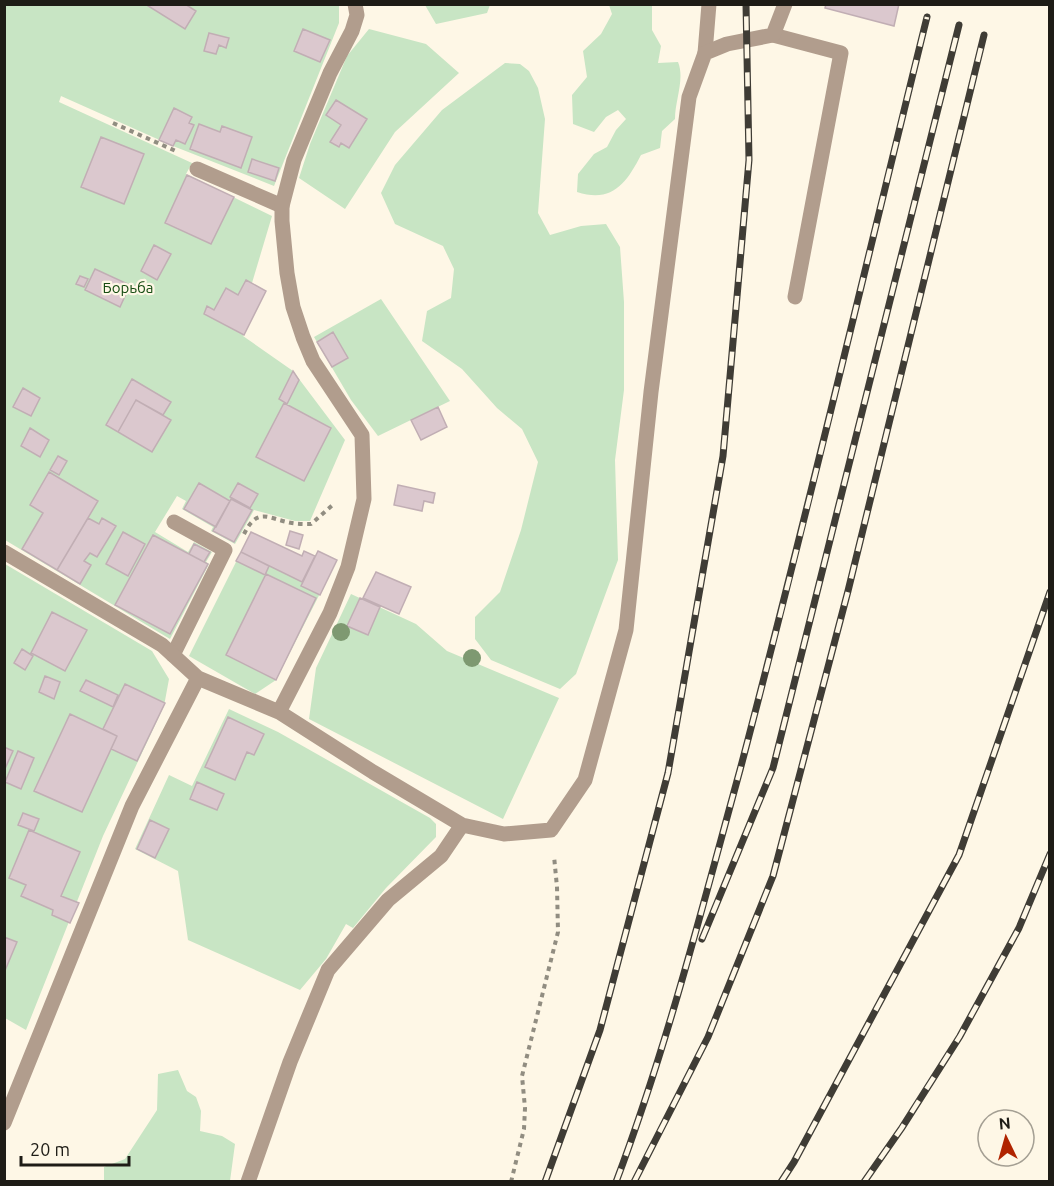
<svg xmlns="http://www.w3.org/2000/svg" width="1054" height="1186" font-family="Ubuntu,sans-serif">
  <style>
    .green { fill: #c8e5c4 }
    .building { fill: #dbc8ce; stroke: #c1aeb4; stroke-width: 1.5 }
    .lines { fill: none; stroke-linecap: round; stroke-linejoin: round }
    .path { stroke: #918d81; stroke-width: 4; stroke-dasharray: 4.5 4.5; stroke-linecap: butt }
    .lane { stroke: #b19d8d; stroke-width: 15 }
    .street { stroke: #b19d8d; stroke-width: 15 }
    .rail-casing { stroke: #3f3c35; stroke-width: 7 }
    .rail { stroke: #fef7e6; stroke-width: 4.5; stroke-dasharray: 14; stroke-linecap: butt }
    .tree { fill: #7e9971 }
    .labels { text-anchor: middle; stroke-width: 4.5; stroke-linejoin: round; paint-order: stroke }
    .park-label { font-size: 15px; fill: #164c12; stroke: #fef7e6 }
  </style>
  <rect width="100%" height="100%" fill="#fef7e6"/>
  <path class="green" d="M4 5H339V23L274 186 173 146 61 96 59 102 192 163 186 174 272 216 252 283 266 291 243 336 293 371 345 440 310 521H295L254 510 235 544 211 531 213 527 182 509 186 501 177 496 155 532 188 552 194 542 212 552 206 562 209 564 170 639 5 540Z
    M425 5H490L487 13 436 24Z
    M609 5H652V30L661 46 658 63 678 62C685 79 675 100 675 119L662 131 660 148 641 155C626 184 612 203 577 192L578 174 594 154 607 147 616 130 626 119 618 110 606 117 594 132 573 124 572 95 587 77 583 51 601 34 612 14Z
    M369 29 426 44 459 73 395 132 345 209 299 178 310 144 347 56Z
    M505 63 520 64 529 71 538 88 545 119 538 213 550 235 581 226 606 224 620 247 624 302V390L615 460 618 560 576 674 560 689 491 660 475 639V617L500 592 521 530 538 462 522 429 497 408 462 369 422 341 427 311 451 298 454 269 443 246 395 224 381 193 395 165 442 110Z
    M381 299 450 401 378 436 351 400 314 337Z
    M251 532 301 556 304 551 315 556 318 551 337 560 276 680 255 694 189 656Z
    M5 564 152 651 169 679 164 706 103 836 26 1030 5 1018Z
    M351 594 416 624 447 651 559 698 503 819 309 719 316 668Z
    M229 709 278 732 430 818 436 824V837L386 888 353 928 346 924 326 959 300 990 188 940 178 871 135 849 169 775 192 786Z
    M178 1070 187 1091 196 1097 201 1111 200 1131 222 1136 235 1144 230 1181H104V1167L125 1159 157 1110 158 1074Z"/>
  <path class="building" d="M145 4H185L196 11 185 29Z
    M826 4H899L894 26 825 8Z
    M303 29 330 40 320 62 294 51Z
    M209 33 229 38 226 48 219 45 216 54 204 51Z
    M336 100 367 119 349 148 341 143 339 147 330 142 341 125 326 115Z
    M174 108 192 117 189 123 194 125 185 144 176 140 173 146 159 140Z
    M199 124 220 132 222 126 252 137 241 168 190 149Z
    M101 137 144 154 124 204 81 187Z
    M252 159 279 168 275 181 248 172Z
    M187 175 234 197 211 244 165 223Z
    M154 245 171 254 157 280 141 271Z
    M95 269 130 285 120 307 85 290Z
    M80 276 88 279 84 287 76 284Z
    M246 280 266 291 244 335 204 314 207 306 214 310 226 288 238 295Z
    M333 332 348 358 332 367 317 342Z
    M293 371 299 380 287 404 279 399Z
    M132 379 171 402 163 415 136 400 118 432 106 425Z
    M23 388 40 398 31 416 13 407Z
    M136 400 171 420 152 452 118 432Z
    M284 403 331 428 304 481 256 457Z
    M438 407 447 427 421 440 411 420Z
    M30 428 49 440 40 457 21 446Z
    M58 456 67 461 59 475 50 470Z
    M49 472 98 501 57 570 22 549 43 513 30 505Z
    M199 483 230 501 216 527 184 509Z
    M238 483 258 494 250 508 230 497Z
    M398 485 435 493 433 503 424 501 422 511 394 505Z
    M231 499 252 510 234 542 213 531Z
    M88 518 99 524 102 518 116 526 97 557 90 553 84 561 91 565 80 584 57 570Z
    M290 531 303 535 299 549 286 545Z
    M123 532 145 544 128 576 106 564Z
    M251 532 302 556 304 551 315 556 302 582 241 552Z
    M153 535 208 564 170 634 115 605Z
    M194 544 210 552 204 562 189 554Z
    M318 551 337 560 320 595 301 586Z
    M241 552 269 566 265 575 236 561Z
    M376 572 411 587 399 614 363 598Z
    M266 574 316 598 276 680 226 655Z
    M360 598 380 607 368 635 347 626Z
    M52 612 87 630 65 671 31 653Z
    M22 649 33 656 25 670 14 663Z
    M45 676 60 682 54 699 39 692Z
    M86 680 118 695 113 707 80 691Z
    M125 684 165 703 137 761 111 749 117 736 103 729Z
    M70 714 117 736 82 812 34 791Z
    M228 717 264 734 254 755 247 752 235 780 205 767Z
    M4 747 13 751 4 771Z
    M18 751 34 758 21 789 5 782Z
    M197 782 224 794 217 810 190 799Z
    M23 813 39 819 34 831 18 825Z
    M150 820 169 829 155 858 137 849Z
    M29 830 80 852 61 896 79 903 70 923 52 915 53 910 21 896 26 885 9 878Z
    M4 937 17 942 4 973Z"/>
  <g class="lines">
    <path class="path" d="M113 123 178 152
      M244 534C258 506 268 519 292 523 298 524 305 524 311 524L335 503
      M511 1182 524 1129 525 1108 522 1076 558 932 557 887 554 856"/>
    <path class="lane" d="M773 35 841 53 795 297
      M705 53 709 4
      M197 169 282 206
      M173 655 225 550 174 522"/>
    <path class="street" d="M4 552 162 645 198 678 279 712 373 772 462 825 504 834 551 830 585 780 626 630 651 392 689 97 705 53 727 44 773 35 785 4
      M279 712 330 613 348 567 364 499 362 435 313 361 303 337 293 307 287 273 282 221V206L294 160 330 73 352 31 357 15 355 4
      M4 1123 132 806 198 678
      M248 1182 290 1062 328 970 388 900 441 856 462 825"/>
    <g class="rail-casing">
      <path id="rail" d="M702 939 773 768 959 25
        M545 1182 600 1030 668 773 723 456 749 160 746 4
        M616 1182C667 1047 702 908 740 770 806 520 865 268 927 17
        M634 1182 708 1037 773 876 848 591 984 35
        M781 1182 794 1162 959 855 1050 592
        M864 1182 901 1129 960 1036 1019 928 1050 854"/>
    </g>
    <use href="#rail" class="rail"/>
  </g>
  <g class="tree">
    <circle cx="341" cy="632" r="9"/>
    <circle cx="472" cy="658" r="9"/>
  </g>
  <g class="labels">
    <g class="park-label">
      <text x="128" y="293">Борьба</text>
    </g>
  </g>
  <rect width="1054" height="1186" fill="none" stroke="#1e1c16" stroke-width="12"/>
  <g transform="translate(1006 1138) rotate(355)"><circle r="28" fill="#fef7e6" stroke="#a49f93" stroke-width="1.5"/>
  <path d="M0-4.5L10 22L0 15L-10 22Z" fill="#b02400"/>
  <text y="-9" font-size="16" font-weight="bold" text-anchor="middle" fill="#1e1c16">N</text>
  </g>
  <path d="M21 1156v9h108v-9" fill="none" stroke="#1e1c16" stroke-width="3"/>
  <text x="30" y="1156" font-size="18" fill="#1e1c16" stroke="#fef7e6" stroke-width="4.5" paint-order="stroke">20 m</text>
</svg>
